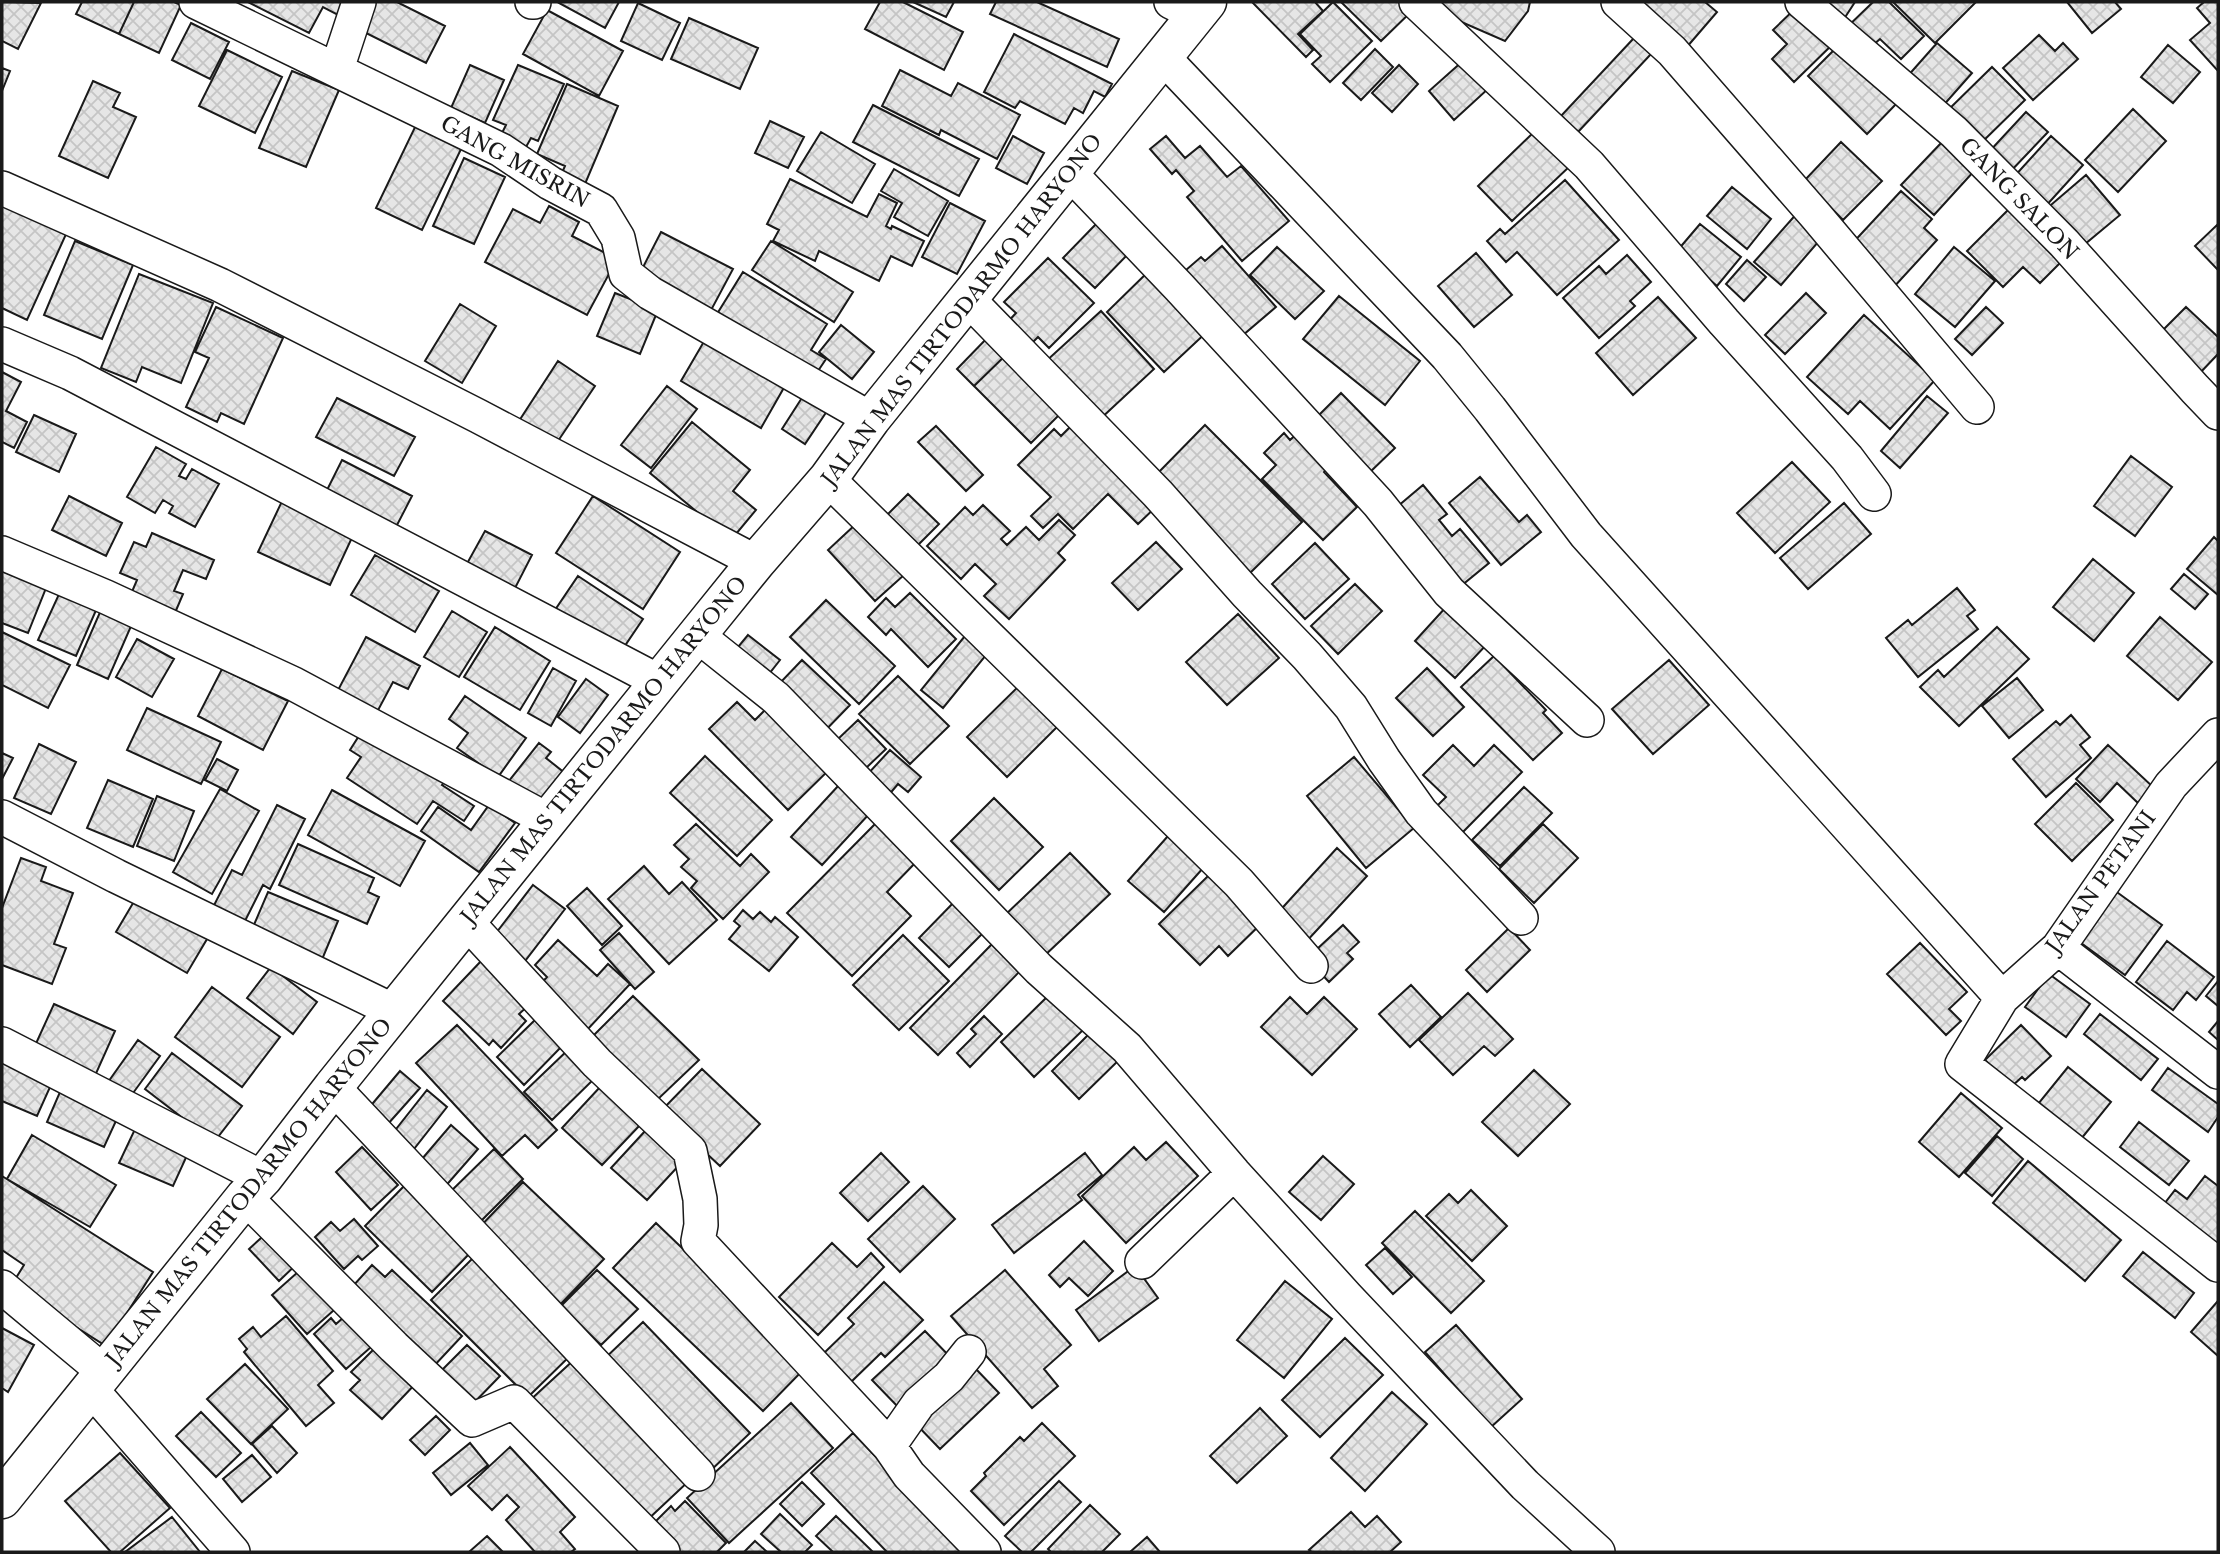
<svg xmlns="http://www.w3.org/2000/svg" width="2220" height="1554" font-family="'Libre Baskerville',serif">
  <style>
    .building { fill: url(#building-cross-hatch); stroke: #1a1a1a; stroke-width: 2 }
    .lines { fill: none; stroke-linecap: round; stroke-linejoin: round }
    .minor-casing { stroke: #1a1a1a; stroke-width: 36 }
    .tertiary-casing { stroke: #1a1a1a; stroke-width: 41 }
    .minor { stroke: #fff; stroke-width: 33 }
    .tertiary { stroke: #fff; stroke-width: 38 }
    .labels { text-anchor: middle; stroke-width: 5; stroke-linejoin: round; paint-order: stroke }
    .street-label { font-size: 21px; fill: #1a1a1a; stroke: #fff }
  </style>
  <defs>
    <pattern id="building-cross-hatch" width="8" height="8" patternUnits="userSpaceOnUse" patternTransform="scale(1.75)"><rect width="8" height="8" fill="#e6e6e6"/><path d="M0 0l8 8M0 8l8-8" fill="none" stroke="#c5c5c5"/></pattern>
  </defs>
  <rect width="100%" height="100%" fill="#fff"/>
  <path class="building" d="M2 2 41 3 18 49 2 41Z
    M82 2H134L119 34 76 14Z
    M134 2H174L181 5 159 53 119 34Z
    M248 2H345L338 15 323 7 309 33Z
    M371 2H397L445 26 426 63 358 29Z
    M560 2H619L605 28 559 3Z
    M880 2H903L963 32 944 70 865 29Z
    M913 2H954L946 17Z
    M996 2H1037L1119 39 1107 67 990 14Z
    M1252 2H1315L1323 11 1298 34 1313 50 1306 57Z
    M1333 2 1372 41 1330 82 1312 64 1321 56 1300 34Z
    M1341 2H1411L1416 7 1381 41Z
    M1421 2H1530L1528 11 1505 41 1420 4Z
    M1632 2H1705L1717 12 1686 48Z
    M1822 2H1855L1840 25Z
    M1873 2H1889L1924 36 1901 59 1880 39 1872 46 1843 31Z
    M1893 2H1976L1935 43Z
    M2067 2H2115L2121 9 2092 33Z
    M2204 2H2218V71L2190 40 2210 23 2197 8Z
    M638 3 680 23 662 60 621 41Z
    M1799 5 1836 41 1794 82 1772 59 1787 44 1773 30Z
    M547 10 623 51 599 96 523 54Z
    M689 18 758 48 740 89 671 59Z
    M191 23 229 42 210 79 172 60Z
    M1014 34 1112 84 1105 97 1094 91 1083 113 1074 108 1065 124 1020 101 1015 108 984 92Z
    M2039 35 2055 51 2063 43 2078 59 2033 100 2003 68Z
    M1634 38 1651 54 1578 132 1561 116Z
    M1937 43 1972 73 1941 108 1906 78Z
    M1840 44 1899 101 1867 134 1808 76Z
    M2168 45 2200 72 2173 103 2141 77Z
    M1375 49 1393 67 1361 100 1343 83Z
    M227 50 282 77 255 133 199 106Z
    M1464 60 1489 88 1454 120 1429 91Z
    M470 65 504 80 485 123 451 108Z
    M518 65 564 84 538 141 531 138 526 147 501 135 506 125 493 120Z
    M1399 65 1418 84 1392 112 1372 93Z
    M1992 67 2025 100 1978 146 1945 113Z
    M2 68 10 71 2 91Z
    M900 70 951 96 958 83 1020 115 997 159 941 130 939 135 882 106Z
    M292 71 339 90 306 167 259 148Z
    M93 81 120 93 113 107 136 117 108 178 59 156Z
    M567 84 618 106 585 184 561 175 565 166 537 154Z
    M873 105 979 159 959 196 853 142Z
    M2133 109 2166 141 2118 192 2085 160Z
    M2026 112 2048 132 2008 174 1987 154Z
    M770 121 804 137 788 168 755 153Z
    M417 123 463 145 422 230 376 208Z
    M1536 130 1570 166 1512 221 1478 186Z
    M821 132 875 164 852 203 797 171Z
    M1013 136 1044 153 1027 184 996 168Z
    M1166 136 1185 158 1200 146 1227 177 1241 166 1289 221 1242 261 1187 197 1194 191 1176 170 1172 174 1150 149Z
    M2051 136 2083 165 2044 208 2012 179Z
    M1943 141 1975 170 1934 215 1901 185Z
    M1841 142 1882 181 1843 220 1804 181Z
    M464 158 505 177 474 244 433 226Z
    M894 169 948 201 928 236 894 217 902 203 881 191Z
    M2086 175 2120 215 2079 249 2045 210Z
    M790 179 867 217 879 194 897 203 886 226 891 229 892 226 924 241 912 266 891 256 879 281 819 251 815 261 773 241 779 230 767 224Z
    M1565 180 1619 240 1557 295 1517 252 1506 262 1487 241 1500 229 1505 234Z
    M1732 187 1771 219 1747 249 1707 216Z
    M1901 191 1932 219 1924 228 1937 240 1892 289 1848 248Z
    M2 203 67 232 27 320 2 308Z
    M950 203 985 221 957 274 922 257Z
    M549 206 579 222 572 236 617 259 587 315 485 262 513 209 540 223Z
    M2012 206 2065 258 2040 283 2023 267 2003 287 1967 251Z
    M1799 211 1825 234 1781 285 1754 262Z
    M1099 221 1131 251 1095 288 1063 258Z
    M1700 224 1741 257 1717 286 1677 251Z
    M2218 224V270L2195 246Z
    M661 232 733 269 709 314 638 277Z
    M75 241 133 265 102 339 44 315Z
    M771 241 853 292 834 322 752 270Z
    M1222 246 1276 307 1236 341 1179 276 1201 257 1205 261Z
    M1277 247 1324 291 1295 319 1250 275Z
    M1954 247 1995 281 1955 327 1915 294Z
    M1476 253 1512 295 1474 327 1438 286Z
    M1627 255 1651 282 1630 301 1635 306 1599 338 1563 298 1599 266 1606 274Z
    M1048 258 1094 303 1049 348 1038 337 1027 348 1004 326 1016 313 1004 302Z
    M1747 260 1766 277 1744 301 1726 284Z
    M1152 268 1210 329 1164 372 1107 312Z
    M743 272 827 324 811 350 826 359 816 374 717 314Z
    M139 274 213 303 181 383 142 367 136 382 101 368Z
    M615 293 658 310 640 354 597 336Z
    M1806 293 1826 313 1785 354 1765 335Z
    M1339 296 1420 361 1385 405 1303 339Z
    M1658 297 1696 338 1633 395 1596 353Z
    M460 304 496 326 462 383 425 361Z
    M216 307 283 338 244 424 221 413 217 422 186 407 209 358 195 352Z
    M1986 307 2003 323 1972 355 1955 339Z
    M2186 307 2218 337V354L2198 375 2157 336Z
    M1101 311 1154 369 1098 421 1044 363Z
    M1864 315 1935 380 1890 429 1860 401 1848 414 1807 377Z
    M841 325 874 352 852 379 819 352Z
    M992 333 1010 351 974 386 957 369Z
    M706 338 786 384 761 428 681 381Z
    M1010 351 1067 407 1031 443 974 386Z
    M558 361 595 386 556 444 519 421Z
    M2 372 21 382 6 411 27 422 14 448 2 442Z
    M667 386 697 409 651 468 621 445Z
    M805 393 829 408 805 444 782 429Z
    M1341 393 1395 448 1368 474 1314 420Z
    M1927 396 1948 413 1900 468 1881 451Z
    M337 398 415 437 394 476 316 437Z
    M34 415 76 434 59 472 16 452Z
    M1076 421 1160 503 1138 524 1108 494 1073 529 1058 514 1043 528 1031 516 1051 497 1018 465 1054 429 1061 436Z
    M692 422 750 470 733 491 756 510 731 540 650 473Z
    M1205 425 1302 522 1250 573 1154 477Z
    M936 426 983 475 966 491 918 442Z
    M1300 431 1332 464 1324 472 1357 507 1323 540 1262 479 1276 465 1264 453 1284 433 1290 440Z
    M156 447 186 464 179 476 186 479 192 469 219 484 195 527 169 513 173 506 163 500 155 513 127 497Z
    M2131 456 2172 487 2135 536 2094 506Z
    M342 460 412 496 396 527 326 492Z
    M1792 462 1830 502 1775 553 1737 513Z
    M1480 477 1519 522 1527 515 1541 532 1501 565 1449 503Z
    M1423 485 1447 514 1439 520 1452 536 1460 529 1489 563 1456 590 1391 512Z
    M908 494 939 524 917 546 886 516Z
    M69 496 122 523 106 556 52 530Z
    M593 496 680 552 643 609 556 553Z
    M284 497 356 529 330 585 258 552Z
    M1844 503 1871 534 1808 589 1780 558Z
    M983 505 1010 531 1001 539 1007 545 1026 527 1039 540 1059 520 1075 535 1058 553 1065 560 1009 619 984 596 996 584 975 564 961 579 927 546 965 507 973 515Z
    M856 524 904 575 875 601 828 550Z
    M485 531 532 555 512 594 464 569Z
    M152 533 214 560 206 579 183 570 174 591 183 594 172 620 128 601 137 580 120 573 134 542 146 547Z
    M2214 537 2218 541V595L2187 569Z
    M1156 542 1182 569 1138 610 1112 583Z
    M1315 543 1349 579 1305 619 1272 584Z
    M375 555 439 591 415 632 351 595Z
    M2093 559 2134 593 2094 641 2053 607Z
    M2 571 46 588 28 633 2 623Z
    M2184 574 2208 594 2195 609 2171 589Z
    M578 576 643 619 620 653 555 610Z
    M1355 584 1382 611 1338 654 1311 626Z
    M1957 588 1975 610 1967 616 1978 629 1918 677 1886 638 1908 620 1912 625Z
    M60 592 97 608 76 656 38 640Z
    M910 593 956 639 928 667 891 629 886 635 868 617 886 598 895 607Z
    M826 600 895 666 859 704 790 637Z
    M104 603 135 617 108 679 77 665Z
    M1447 606 1488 643 1455 678 1415 641Z
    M452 611 487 632 459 677 424 657Z
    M1238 614 1279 658 1227 705 1186 662Z
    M2160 617 2212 662 2178 700 2127 656Z
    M495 627 550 661 520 710 464 677Z
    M1997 627 2029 659 1959 726 1920 687 1938 670 1944 677Z
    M969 631 991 649 943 708 921 690Z
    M2 632 70 665 48 708 2 685Z
    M748 635 780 660 765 679 733 653Z
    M366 637 420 666 408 689 393 682 376 714 336 694Z
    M137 639 174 659 152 697 116 677Z
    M1494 656 1546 710 1543 713 1562 733 1533 760 1461 687Z
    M802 660 850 705 819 737 778 685Z
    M1669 660 1709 705 1653 754 1612 709Z
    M553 668 576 681 551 726 528 713Z
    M1427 668 1464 707 1433 736 1396 698Z
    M222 669 288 701 263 750 198 716Z
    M898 676 949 726 910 764 859 714Z
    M2017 678 2043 710 2009 738 1982 706Z
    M586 679 608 695 580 733 558 717Z
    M1020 685 1059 725 1007 777 967 737Z
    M465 696 526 738 498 777 457 748 468 733 449 719Z
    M774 701 835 764 788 810 709 729 737 702 755 720Z
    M147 708 221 742 201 784 127 750Z
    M2071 715 2090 737 2080 745 2091 758 2046 797 2013 759 2056 721 2060 725Z
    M858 720 886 749 866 768 838 739Z
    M364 728 445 781 442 785 474 806 464 821 433 801 417 824 347 778 361 757 350 750Z
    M539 743 551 752 546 758 566 774 536 810 505 786Z
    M39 744 76 762 51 814 14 798Z
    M1453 745 1474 766 1494 745 1522 772 1460 835 1434 809 1446 797 1423 775Z
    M2108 745 2153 787 2138 803 2117 783 2100 802 2076 779Z
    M890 750 921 777 908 792 898 784 887 797 865 777Z
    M2 753 13 758 2 779Z
    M705 756 772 820 737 856 670 793Z
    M1354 757 1414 828 1366 868 1307 796Z
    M217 759 238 770 227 791 205 780Z
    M108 780 153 799 133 847 87 828Z
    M2076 783 2113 820 2072 861 2035 824Z
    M839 785 870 813 822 865 791 837Z
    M1524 787 1552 813 1500 866 1472 840Z
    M220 789 259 811 212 894 173 872Z
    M332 790 425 841 400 886 308 835Z
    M157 796 194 811 174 861 137 846Z
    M994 798 1043 847 999 890 951 841Z
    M277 805 305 819 270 889 263 885 240 931 209 915 232 870 242 875Z
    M489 805 515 823 479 872 421 831 438 807 471 830Z
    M879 820 919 859 887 892 911 916 852 976 787 913Z
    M696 824 740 866 751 854 769 872 723 919 691 888 697 881 681 867 689 859 674 845Z
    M1543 824 1578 858 1534 903 1499 869Z
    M1168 836 1204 867 1164 912 1128 881Z
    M298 844 374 878 368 892 379 897 367 924 279 885Z
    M1337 848 1367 876 1304 944 1274 917Z
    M1070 853 1110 894 1043 957 1004 916Z
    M21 858 46 867 41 881 73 893 54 944 66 948 52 984 2 965V908Z
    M644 866 669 894 682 882 717 920 669 964 608 899Z
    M1209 875 1267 918 1228 956 1219 946 1200 965 1159 924Z
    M533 885 565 909 525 961 493 937Z
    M587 888 622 926 602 945 567 906Z
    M2114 890 2162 925 2125 975 2077 940Z
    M268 892 338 921 321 962 250 934Z
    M136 898 207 939 187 973 116 932Z
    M958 898 988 928 949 967 919 938Z
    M743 910 753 919 760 912 771 922 775 917 798 937 769 971 729 939 740 926 734 921Z
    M1343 925 1359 942 1347 953 1353 959 1329 982 1316 968V950Z
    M1509 928 1530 950 1487 992 1466 970Z
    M619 933 654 972 635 989 600 950Z
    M903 935 949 981 899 1030 853 985Z
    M558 940 597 976 608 964 630 984 586 1031 538 987 547 977 535 965Z
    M2167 941 2214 977 2196 1000 2187 992 2173 1010 2136 982Z
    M993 943 1021 970 938 1055 910 1028Z
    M1920 943 1967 992 1949 1009 1961 1021 1946 1035 1887 974Z
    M483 959 530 1004 519 1014 526 1021 501 1048 493 1040 489 1045 443 1001Z
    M271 967 317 1002 293 1034 247 998Z
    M2049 974 2090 1004 2066 1037 2025 1007Z
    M2218 981V1006L2206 996Z
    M1411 985 1441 1017 1410 1047 1379 1014Z
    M212 987 280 1037 242 1087 175 1037Z
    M1468 993 1513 1039 1495 1056 1484 1046 1453 1075 1419 1040Z
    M1049 995 1083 1030 1034 1077 1001 1042Z
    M633 996 699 1060 656 1101 587 1042Z
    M1290 997 1307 1014 1324 997 1357 1029 1312 1075 1261 1027Z
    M54 1004 115 1031 94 1078 33 1050Z
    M2100 1014 2158 1059 2141 1080 2084 1034Z
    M984 1016 1002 1034 970 1067 957 1053 976 1034 971 1029Z
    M538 1017 565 1043 524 1085 497 1057Z
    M2218 1021V1040L2209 1032Z
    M457 1025 557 1130 538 1148 525 1135 502 1156 416 1063Z
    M2021 1025 2051 1056 2025 1080 2022 1077 2011 1087 1985 1060Z
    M1096 1027 1124 1055 1079 1099 1052 1071Z
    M138 1040 160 1056 128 1100 106 1085Z
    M570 1048 597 1076 552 1120 524 1092Z
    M2 1052 55 1076 37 1116 2 1101Z
    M172 1053 242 1106 214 1142 145 1089Z
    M2068 1067 2111 1102 2081 1139 2038 1104Z
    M2168 1068 2218 1104V1117L2208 1132 2152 1090Z
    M702 1069 760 1124 720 1166 661 1111Z
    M1534 1070 1570 1104 1518 1156 1482 1122Z
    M400 1071 420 1088 387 1125 368 1109Z
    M63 1085 121 1110 104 1147 47 1122Z
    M601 1086 641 1124 602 1165 562 1128Z
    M427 1090 447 1107 410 1154 389 1138Z
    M1961 1093 2002 1128 1959 1177 1919 1142Z
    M2139 1122 2189 1161 2169 1185 2120 1147Z
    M451 1125 478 1149 443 1189 416 1166Z
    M136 1127 189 1151 173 1186 119 1163Z
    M646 1130 682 1162 647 1200 611 1168Z
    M32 1135 116 1185 90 1227 7 1179Z
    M1997 1136 2023 1159 1992 1196 1965 1173Z
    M1166 1142 1198 1176 1126 1243 1082 1196 1134 1147 1146 1160Z
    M362 1147 398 1185 371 1210 336 1172Z
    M494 1149 523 1179 476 1226 446 1196Z
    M881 1153 909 1182 868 1221 840 1193Z
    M1085 1153 1102 1175 1078 1195 1082 1200 1014 1253 992 1225Z
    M1323 1156 1354 1184 1321 1220 1289 1192Z
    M2028 1161 2121 1240 2085 1281 1993 1203Z
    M2 1176 153 1272 106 1346 11 1286 24 1265 2 1250Z
    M2205 1176 2218 1186V1252L2161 1208 2175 1190 2187 1199Z
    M408 1182 475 1248 432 1292 365 1226Z
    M523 1182 604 1259 553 1312 472 1235Z
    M923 1186 955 1219 900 1272 868 1239Z
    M1471 1190 1507 1226 1472 1261 1426 1216 1449 1194 1458 1203Z
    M1415 1211 1484 1281 1451 1313 1382 1243Z
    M354 1219 378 1246 362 1260 358 1256 344 1269 315 1237 331 1222 340 1231Z
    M656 1223 806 1367 763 1411 613 1268Z
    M272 1228 303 1258 279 1281 249 1249Z
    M1084 1241 1113 1271 1088 1296 1069 1278 1060 1287 1049 1275Z
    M832 1243 857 1267 871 1253 884 1267 818 1335 779 1297Z
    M1385 1248 1412 1277 1393 1294 1366 1265Z
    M2143 1252 2194 1293 2175 1318 2123 1276Z
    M478 1253 576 1350 528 1397 431 1300Z
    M307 1264 342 1303 307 1334 272 1295Z
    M372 1265 385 1277 392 1270 462 1336 432 1368 353 1286Z
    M1135 1266 1158 1298 1099 1341 1076 1310Z
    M597 1270 638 1309 601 1345 561 1306Z
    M1005 1270 1071 1345 1044 1369 1058 1386 1032 1408 951 1316Z
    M1285 1281 1332 1319 1284 1378 1237 1340Z
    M884 1282 923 1320 885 1357 881 1353 851 1382 823 1354 854 1324 848 1318Z
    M2217 1302 2218 1303V1356L2191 1332Z
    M352 1310 379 1340 346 1369 314 1334 331 1318 336 1324Z
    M286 1316 333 1371 318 1385 334 1403 306 1426 244 1352 247 1349 239 1339 253 1327 261 1337Z
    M643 1322 750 1433 708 1473 601 1362Z
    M1456 1325 1522 1399 1491 1427 1425 1352Z
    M2 1328 34 1345 8 1392 2 1388Z
    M925 1331 954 1361 902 1411 872 1380Z
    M1345 1338 1383 1375 1320 1437 1282 1400Z
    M380 1343 419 1380 382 1419 350 1390 360 1380 351 1372Z
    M467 1345 500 1376 466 1411 433 1379Z
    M576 1358 691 1479 644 1523 528 1402Z
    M245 1364 288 1409 251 1444 207 1399Z
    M974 1367 999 1393 940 1449 915 1423Z
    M1392 1392 1427 1424 1365 1491 1331 1458Z
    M791 1403 833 1448 729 1543 687 1498Z
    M1260 1408 1287 1436 1237 1483 1210 1456Z
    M201 1412 241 1453 216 1477 176 1436Z
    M436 1416 450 1430 425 1455 410 1440Z
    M1042 1423 1075 1456 1004 1525 971 1491 986 1476 984 1473 1020 1437 1024 1441Z
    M272 1426 297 1453 277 1473 252 1444Z
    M853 1433 967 1552H887L811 1473Z
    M470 1443 488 1465 451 1495 433 1473Z
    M510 1447 575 1517 560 1532 575 1549 571 1552H535L506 1520 519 1507 507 1495 492 1510 468 1486Z
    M120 1453 170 1508 120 1552H111L65 1501Z
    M252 1455 271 1477 242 1502 223 1479Z
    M1059 1481 1081 1502 1031 1552H1022L1005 1536Z
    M802 1482 824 1504 802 1526 780 1504Z
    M685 1501 726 1543 717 1552H672L649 1528 671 1506 675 1511Z
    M1090 1505 1120 1534 1102 1552H1051L1048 1549Z
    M1351 1512 1365 1527 1377 1516 1401 1542 1390 1552H1312L1309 1550Z
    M780 1514 812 1545 805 1552H781L761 1534Z
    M836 1516 873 1552H833L816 1536Z
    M172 1517 200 1552H125Z
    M487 1536 503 1552H469Z
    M1147 1537 1160 1552H1130Z
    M755 1541 767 1552H744Z"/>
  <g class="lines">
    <g class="minor-casing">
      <path id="minor" d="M196 2 501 150 550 183 601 210 618 238 626 274 650 293 871 419
        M532 2H534
        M1171 2 1197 15
        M1416 2 1589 165 1724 322 1847 458 1874 494
        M1618 2 1672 51 1816 216 1977 407
        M1802 2 1954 132 2064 243 2195 389 2218 413
        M1163 57 1447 356 1490 409 1586 535 2002 998
        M337 69 359 2
        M1070 173 1179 287 1378 503 1449 592 1587 720
        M2 188 220 285 478 416 756 562
        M968 299 1158 494 1247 594 1307 656 1351 707 1384 760 1421 812 1521 918
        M2 344 70 373 660 682
        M828 479 1239 883 1311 966
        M2 553 106 597 294 684 548 820
        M697 635 776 698 1039 969 1127 1048 1234 1173 1347 1297 1525 1485 1598 1552
        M2218 735 2171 785 2058 948 2002 998 1962 1064 2218 1265
        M2 817 116 876 394 1011
        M466 921 597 1063 690 1151 700 1199 701 1225 698 1241 889 1446 909 1475 984 1552
        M2058 948 2218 1072
        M2 1044 263 1178
        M333 1087 698 1474
        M245 1197 394 1347 472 1420 514 1402 663 1552
        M1142 1262 1234 1173
        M2 1287 104 1372
        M91 1389 233 1552
        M889 1446 919 1403 949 1377 969 1352"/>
    </g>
    <g class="tertiary-casing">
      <path id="tertiary" d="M2 1499 245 1197 263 1178 333 1087 697 635 756 562 828 479 871 419 1207 2"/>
    </g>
    <use href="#minor" class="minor"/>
    <use href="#tertiary" class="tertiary"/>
  </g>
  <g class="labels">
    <g class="street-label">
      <text transform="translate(515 162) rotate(29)" y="7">GANG MISRIN</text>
      <text transform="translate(2019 199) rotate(46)" y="7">GANG SALON</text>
      <text transform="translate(962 310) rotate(-52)" y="7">JALAN MAS TIRTODARMO HARYONO</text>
      <text transform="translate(604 750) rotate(-51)" y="7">JALAN MAS TIRTODARMO HARYONO</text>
      <text transform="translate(2101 882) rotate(-54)" y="7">JALAN PETANI</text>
      <text transform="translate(249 1192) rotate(-51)" y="7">JALAN MAS TIRTODARMO HARYONO</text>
    </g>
  </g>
  <rect width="2220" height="1554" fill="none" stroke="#1a1a1a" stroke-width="7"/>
</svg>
